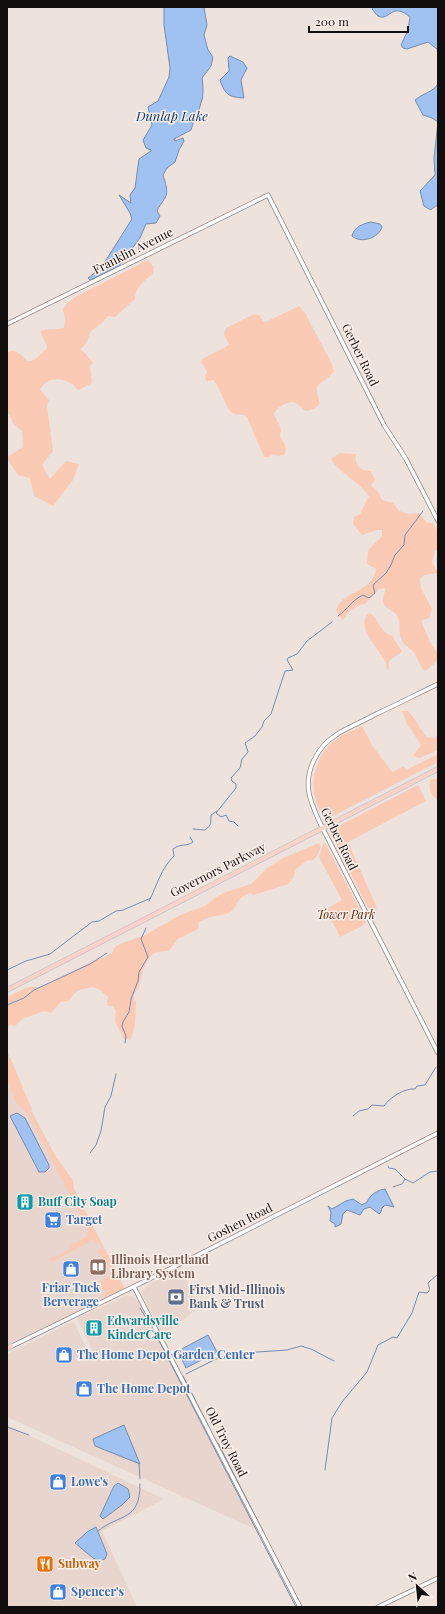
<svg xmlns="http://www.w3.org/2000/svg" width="445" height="1614" font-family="'Playfair Display',serif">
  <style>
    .built { fill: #e8d5cd }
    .green { fill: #fbcab5 }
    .water { fill: #9fc2f2; stroke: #758cad }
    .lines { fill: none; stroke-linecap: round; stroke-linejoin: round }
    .stream { stroke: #758cad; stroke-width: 1 }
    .secondary-casing { stroke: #948985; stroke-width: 5 }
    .primary-casing { stroke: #c6c5c5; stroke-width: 5.5 }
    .secondary { stroke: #fff; stroke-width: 3.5 }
    .primary { stroke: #fed2cc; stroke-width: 4 }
    .labels { text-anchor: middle; stroke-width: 3; stroke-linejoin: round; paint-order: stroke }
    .street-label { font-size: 12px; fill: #120e0d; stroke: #fbefea }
    .park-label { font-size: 12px; font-style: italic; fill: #5d280e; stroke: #fbefea }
    .culture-label { font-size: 12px; font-weight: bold; fill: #0d838f; stroke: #fbefea; text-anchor: start }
    .shop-label { font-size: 12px; font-weight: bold; fill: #366cbe; stroke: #fbefea; text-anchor: start }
    .education-label { font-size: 12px; font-weight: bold; fill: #785e54; stroke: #fbefea; text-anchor: start }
    .service-label { font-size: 12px; font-weight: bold; fill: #4e5e75; stroke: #fbefea; text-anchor: start }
    .food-label { font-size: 12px; font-weight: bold; fill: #c56008; stroke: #fbefea; text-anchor: start }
    .water-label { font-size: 13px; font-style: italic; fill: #0b3a72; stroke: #fbefea }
  </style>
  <rect width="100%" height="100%" fill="#eee2dd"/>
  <path class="built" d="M7 1059 33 1113 124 1289 7 1345Z
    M181 1268 200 1308 193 1312 176 1326 162 1334 144 1298 142 1291 151 1283Z
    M128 1295 134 1297 141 1306 257 1530 7 1417V1354L72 1322 75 1324 93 1362 97 1360 77 1318Z
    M7 1425 164 1499 102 1531 137 1607H7Z"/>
  <path class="green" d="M148 260 154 267 153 274C144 280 135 288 135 299L115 317 108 316 103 322 91 331 86 343 82 348H80L93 362 90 366 92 383 79 390C76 389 75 386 72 384 61 377 48 377 40 389L49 400 47 406 53 451 42 465 50 479 66 461 79 464 73 480 53 506 34 496 30 478 18 475 7 459V457L23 447 22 431 13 423 9 414H7V353C15 347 22 356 28 361L34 360 46 350 47 346 41 334V331C48 328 56 330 64 328L65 319 63 309 66 304 77 296Z
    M299 306 305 313 332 364 334 371C321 388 312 378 320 404L314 409 306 411C303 409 299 405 296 403 288 400 277 407 274 414 277 424 283 424 280 436 283 443 289 447 284 455L278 456 273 454 268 457H264L247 417C242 413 237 416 232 413 227 409 219 387 214 380L207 381 205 379 207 371 201 362 204 358 229 345 224 334 226 328 254 314 259 315 264 322H266Z
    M340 453 356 454C354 465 360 471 371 471L375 480 371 485 379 493 382 500 393 503 399 511 409 514 419 513 427 523H433L438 531V549L435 551 432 562 438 573 424 575 420 579 421 588 432 609 429 618 421 621 430 642 438 654 436 662 425 671C419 666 419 660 415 654 409 646 403 647 400 635 399 629 401 620 396 614 392 610 384 608 383 601 383 597 385 592 385 588L379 589 365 604C354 605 349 611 343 620L336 611C341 590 372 594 376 569L367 564 368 550 382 536V530H377L362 535 353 524 354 517 360 514 369 496C359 481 339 473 331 459Z
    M369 613C380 618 379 633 393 636 394 641 400 647 402 652L389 661V668L387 670C387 667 386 663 385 661 379 649 354 625 369 613Z
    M402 711H408C416 719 419 728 427 737L435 738 438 733V750L420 758 413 756 421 745 407 724Z
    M362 726 372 745 392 772 404 766 406 770 438 754V762L327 819 324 818C307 793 311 760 335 740 342 734 353 731 362 726Z
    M438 778V798L437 799C429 794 429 788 430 780Z
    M418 785 426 801 348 842 377 908 370 911 331 835V832L333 829Z
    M319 843 321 847 317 856 313 860 306 861 296 869 293 878 288 884 254 895 250 893C235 898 240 905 230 912 224 916 217 915 211 917 207 918 203 920 199 922L198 929 178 939 169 951C164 952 158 951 153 954 140 964 144 983 134 994V1000L136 1001 135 1024 131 1040 124 1039 115 1021 116 1010 112 1006H108L107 1002 108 997 99 989 92 987 77 991 68 1001 61 1002 51 1013 44 1011 23 1019 15 1026 10 1025 7 1027V997L28 987H41L89 963 105 957 112 953 115 947 120 944 147 934 180 915 205 906 216 897 226 892 251 884 266 869 283 858Z
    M325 843 366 922 364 925 340 937 326 909 342 900 319 857 323 844Z
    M7 1052C17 1070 23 1090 32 1109L30 1110 56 1157 73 1180 74 1189 125 1288 104 1298 103 1295 105 1293 100 1281 114 1274 104 1258 102 1259 98 1251 102 1248 98 1242 95 1243 93 1240 52 1262 49 1260 53 1255 55 1257 70 1249 69 1246 86 1237 88 1230 29 1116 15 1101 13 1094 7 1082Z"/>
  <path class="water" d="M164 7H204L207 25 204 35 208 50 213 57 211 66 202 78C203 86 204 95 201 103 199 113 193 120 191 130L174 139 175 141 183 138 184 141 179 150 175 162 167 168 163 175C165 182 169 191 165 198 162 203 159 206 157 211L160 216 156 223 146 224 140 238 119 266 90 280 88 278 101 268 132 219 130 213 119 195 131 203 130 195 135 188 139 159 151 151V150L146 148 143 140 152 125 148 107 158 101 169 77 170 68 164 25Z
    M373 7H438V50L428 42 407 49 403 48 401 45 408 30 410 17C391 1 390 22 378 16 376 15 374 11 372 9Z
    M230 56 243 62 247 68 241 80 244 98C229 97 225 95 220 80L229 71 228 58Z
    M438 84V205C430 209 433 212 424 206L420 191 435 175 434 158 438 122 432 118 423 115 415 100C422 94 433 92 438 84Z
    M371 222 380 224 382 227C379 238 361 244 352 236 354 227 362 224 371 222Z
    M17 1113 25 1118 49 1165V1168L45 1172H39L10 1116Z
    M385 1189 394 1207 385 1205 382 1208 381 1212 379 1214 370 1207 364 1209 360 1215 347 1210 343 1214 341 1224 335 1227V1224L330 1221 331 1212 328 1206 332 1209 346 1201 353 1199 362 1205 367 1202C370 1195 377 1190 385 1189Z
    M208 1335 217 1352 186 1368 178 1351Z
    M124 1425 140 1464 95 1446 93 1439Z
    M118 1483 128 1489 130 1497 122 1505 103 1519 100 1516 114 1486Z
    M96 1527 107 1554 105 1559 99 1561 93 1558 75 1543 87 1532Z"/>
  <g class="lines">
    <path class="stream" d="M338 616C348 609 352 600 363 595L369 598 375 593 373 585 386 573 391 565 395 555 404 545 405 535 423 511
      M238 826 234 822 229 821 226 815 221 817 216 813 236 788V784L232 781 231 778 240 768 242 759 248 752 245 743 255 736 262 727 264 721 271 714 285 671 293 670 287 660 288 658 297 654 307 641 332 622
      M193 829 205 830C213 824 210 823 211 815L217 811
      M149 901C157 886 161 868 174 856L173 849C181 843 186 847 193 842L190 837
      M7 970 26 961 50 954 92 922 99 921 116 911 123 910 151 898
      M7 1005 24 998 34 990 90 964 107 953
      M125 1043 126 1036 122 1026 123 1022 129 1012 131 999 138 981 139 972 148 957 141 939 146 928
      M353 1116 359 1111 368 1109 372 1105 384 1106C390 1097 405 1088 415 1089L417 1086 425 1085 436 1067
      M90 1153 96 1145 101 1131 105 1107 111 1096 116 1074
      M388 1166 389 1168 395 1169 405 1179
      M393 1187 402 1184 405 1179 413 1183 430 1172 438 1171
      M140 1308 146 1318
      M155 1333 296 1607
      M186 1374 218 1358 233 1355 245 1356 248 1353 257 1352 287 1350 301 1346 311 1349 334 1361
      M183 1376 210 1429
      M7 1427 29 1435
      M218 1443 264 1533
      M139 1464 140 1479
      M325 1470 332 1418 342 1402 367 1372 378 1345 393 1337 397 1338 412 1313 419 1292 427 1293C431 1290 429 1287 428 1283L438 1274
      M98 1531C120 1513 140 1522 140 1484"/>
    <g class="secondary-casing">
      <path id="secondary" d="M7 324 268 195 384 425 406 459 438 521
        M438 684C417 694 396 705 374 715 362 722 348 727 336 735 317 747 305 771 309 793 311 804 316 814 321 825L438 1053
        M134 1287 300 1607
        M10 1347 188 1260 438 1133
        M378 1607 438 1578"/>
    </g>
    <g class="primary-casing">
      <path id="primary" d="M7 990 438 769
        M7 1349 11 1346"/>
    </g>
    <use href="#secondary" class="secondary"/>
    <use href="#primary" class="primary"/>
  </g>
  <defs>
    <g id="building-square" transform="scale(0.9)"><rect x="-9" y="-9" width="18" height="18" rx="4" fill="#0f9aa8" stroke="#fbefea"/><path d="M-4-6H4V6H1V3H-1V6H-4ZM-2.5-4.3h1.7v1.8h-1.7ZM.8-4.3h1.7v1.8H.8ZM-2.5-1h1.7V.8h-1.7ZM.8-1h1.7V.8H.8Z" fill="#fff"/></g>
    <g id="supermarket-square" transform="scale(0.9)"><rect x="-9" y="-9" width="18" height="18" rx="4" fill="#3f7fe0" stroke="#fbefea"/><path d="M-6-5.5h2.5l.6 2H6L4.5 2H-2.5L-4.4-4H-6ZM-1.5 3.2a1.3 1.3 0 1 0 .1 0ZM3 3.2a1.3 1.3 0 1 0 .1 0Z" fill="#fff"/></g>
    <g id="library-square" transform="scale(0.9)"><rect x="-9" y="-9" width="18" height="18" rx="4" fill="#8d6e63" stroke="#fbefea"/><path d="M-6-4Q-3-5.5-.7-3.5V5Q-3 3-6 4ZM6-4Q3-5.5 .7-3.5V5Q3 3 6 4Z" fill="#fff"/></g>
    <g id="shop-square" transform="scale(0.9)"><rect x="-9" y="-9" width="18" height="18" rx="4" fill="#3f7fe0" stroke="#fbefea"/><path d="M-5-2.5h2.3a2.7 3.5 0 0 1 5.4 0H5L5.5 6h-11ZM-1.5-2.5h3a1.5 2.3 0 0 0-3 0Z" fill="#fff"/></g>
    <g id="bank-square" transform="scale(0.9)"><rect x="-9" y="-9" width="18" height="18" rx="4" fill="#5c6f8a" stroke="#fbefea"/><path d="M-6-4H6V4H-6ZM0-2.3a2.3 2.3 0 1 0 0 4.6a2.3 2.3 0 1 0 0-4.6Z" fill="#fff"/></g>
    <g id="restaurant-square" transform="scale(0.9)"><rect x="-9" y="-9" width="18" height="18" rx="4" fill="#e8710a" stroke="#fbefea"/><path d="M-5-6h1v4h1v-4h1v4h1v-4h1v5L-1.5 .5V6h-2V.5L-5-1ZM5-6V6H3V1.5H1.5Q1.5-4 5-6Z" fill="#fff"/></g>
  </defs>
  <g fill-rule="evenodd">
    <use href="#building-square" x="25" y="1202"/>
    <use href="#supermarket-square" x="53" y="1220"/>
    <use href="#library-square" x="98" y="1267"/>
    <use href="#shop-square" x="71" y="1269"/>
    <use href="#bank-square" x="176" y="1297"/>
    <use href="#building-square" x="94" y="1328"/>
    <use href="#shop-square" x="64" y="1355"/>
    <use href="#shop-square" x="84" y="1389"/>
    <use href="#shop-square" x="58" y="1482"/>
    <use href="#restaurant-square" x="45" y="1564"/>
    <use href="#shop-square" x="58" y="1592"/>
  </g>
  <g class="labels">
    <g class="street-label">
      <text transform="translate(133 251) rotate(-27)" y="4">Franklin Avenue</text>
      <text transform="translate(360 355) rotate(64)" y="4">Gerber Road</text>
      <text transform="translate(339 839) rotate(64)" y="4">Gerber Road</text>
      <text transform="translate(218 870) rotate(-27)" y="4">Governors Parkway</text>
      <text transform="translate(240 1223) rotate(-27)" y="4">Goshen Road</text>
      <text transform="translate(226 1442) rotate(63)" y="4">Old Troy Road</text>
    </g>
    <g class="park-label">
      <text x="346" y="919">Tower Park</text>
    </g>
    <g class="culture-label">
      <text x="38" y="1206">Buff City Soap</text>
      <text x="107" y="1325">Edwardsville<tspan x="107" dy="14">KinderCare</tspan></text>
    </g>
    <g class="shop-label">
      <text x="66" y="1224">Target</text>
      <text x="71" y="1292" text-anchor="middle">Friar Tuck<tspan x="71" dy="14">Berverage</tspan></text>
      <text x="77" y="1359">The Home Depot Garden Center</text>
      <text x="97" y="1393">The Home Depot</text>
      <text x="71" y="1486">Lowe's</text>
      <text x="71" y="1596">Spencer's</text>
    </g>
    <g class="education-label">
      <text x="111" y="1264">Illinois Heartland<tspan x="111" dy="14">Library System</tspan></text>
    </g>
    <g class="service-label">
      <text x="189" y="1294">First Mid-Illinois<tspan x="189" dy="14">Bank &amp; Trust</tspan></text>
    </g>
    <g class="food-label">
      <text x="58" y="1568">Subway</text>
    </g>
    <g class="water-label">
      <text x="172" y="121">Dunlap Lake</text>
    </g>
  </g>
  <rect width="445" height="1614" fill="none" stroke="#120e0d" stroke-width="16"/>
  <g transform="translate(417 1586) rotate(333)" stroke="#fbefea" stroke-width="3" paint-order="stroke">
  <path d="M0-3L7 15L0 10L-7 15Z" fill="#120e0d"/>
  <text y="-6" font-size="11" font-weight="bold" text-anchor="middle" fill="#120e0d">N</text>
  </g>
  <path d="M309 26v6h99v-6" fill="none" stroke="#120e0d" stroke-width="2"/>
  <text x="315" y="26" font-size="12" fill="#120e0d" stroke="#fbefea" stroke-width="3" paint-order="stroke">200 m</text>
</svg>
